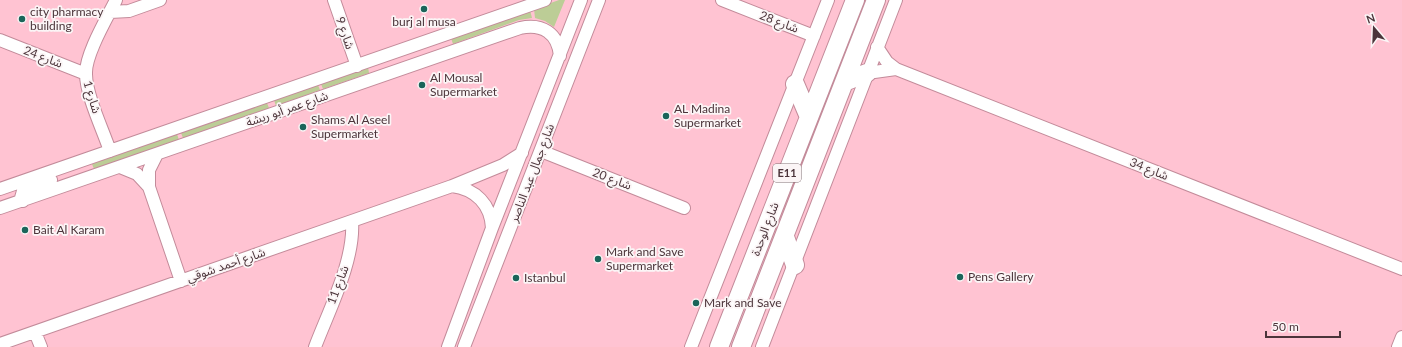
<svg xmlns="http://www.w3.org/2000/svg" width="1402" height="347" font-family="Lato,'Noto Sans Arabic',sans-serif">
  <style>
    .green { fill: #bccd96 }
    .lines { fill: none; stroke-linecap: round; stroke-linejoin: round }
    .minor-casing { stroke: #c38b9a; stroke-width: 14 }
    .highway-casing { stroke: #c38b9a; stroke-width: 20 }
    .minor { stroke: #fff; stroke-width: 12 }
    .highway { stroke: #fff; stroke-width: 18 }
    .poi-dot { fill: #1b655a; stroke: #fbf5f6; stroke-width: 1.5 }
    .labels { text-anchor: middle; stroke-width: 3.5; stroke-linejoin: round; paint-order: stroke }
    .shield { fill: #fbf5f6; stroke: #806e72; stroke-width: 1 }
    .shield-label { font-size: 11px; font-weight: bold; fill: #4b343a }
    .poi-label { font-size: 12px; fill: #4b343a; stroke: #fbf5f6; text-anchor: start }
    .street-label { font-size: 12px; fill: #4b343a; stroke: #fbf5f6 }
  </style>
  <rect width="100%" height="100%" fill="#ffc3d2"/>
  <path class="green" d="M559 0H565L554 27 545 21 535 18 534 9Z
    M530 10 532 18 519 20 453 44 451 38Z
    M368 67 369 73 323 89 321 84Z
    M318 85 320 90 276 106 274 100Z
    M267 103 269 108 183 138 181 133Z
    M177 134 179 140 94 169 92 164Z"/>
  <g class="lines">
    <g class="minor-casing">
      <path id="minor" d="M334 0 357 66
        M722 0 814 36
        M110 12 129 11 160 0
        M0 40 86 74
        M877 47 887 62 896 69 1402 269
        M867 73 896 69
        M110 151C103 130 86 95 86 74 85 55 107 18 116 0
        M541 151 684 208
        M157 154 149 170V187L181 281
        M120 167 137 174 149 187
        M452 186C476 189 491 205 492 228
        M0 189 545 0
        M23 201 21 198 23 191 51 180
        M0 208 520 28C542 23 558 33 560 56
        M35 332 41 347
        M0 344 452 186 503 165 522 153
        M315 347C329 310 355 260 352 221
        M448 347 492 228 581 0
        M464 347 599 0
        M691 347 828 0
        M762 347 896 0
        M1398 347 1402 337"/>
    </g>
    <g class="highway-casing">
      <path id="highway" d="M844 82 867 73
        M795 84 809 117
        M785 237 795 265
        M719 347 855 0
        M741 347 876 0"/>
    </g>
    <use href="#minor" class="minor"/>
    <use href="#highway" class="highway"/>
  </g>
  <g class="poi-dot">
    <circle cx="424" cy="9" r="4"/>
    <circle cx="22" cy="19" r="4"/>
    <circle cx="422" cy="85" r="4"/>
    <circle cx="666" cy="116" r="4"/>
    <circle cx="303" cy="127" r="4"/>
    <circle cx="25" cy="230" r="4"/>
    <circle cx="598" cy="259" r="4"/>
    <circle cx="960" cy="277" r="4"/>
    <circle cx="516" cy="278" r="4"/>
    <circle cx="696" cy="303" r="4"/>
  </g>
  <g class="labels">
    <rect class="shield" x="773" y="164" width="28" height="18" rx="3"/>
    <g class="shield-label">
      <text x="787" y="177">E11</text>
    </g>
    <g class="poi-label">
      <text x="30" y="16">city pharmacy<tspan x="30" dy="14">building</tspan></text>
      <text x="424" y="26" text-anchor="middle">burj al musa</text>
      <text x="430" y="82">Al Mousal<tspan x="430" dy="14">Supermarket</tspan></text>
      <text x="674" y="113">AL Madina<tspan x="674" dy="14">Supermarket</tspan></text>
      <text x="311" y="124">Shams Al Aseel<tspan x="311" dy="14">Supermarket</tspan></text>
      <text x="33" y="234">Bait Al Karam</text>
      <text x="606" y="256">Mark and Save<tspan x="606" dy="14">Supermarket</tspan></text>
      <text x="968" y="281">Pens Gallery</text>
      <text x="524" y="282">Istanbul</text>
      <text x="704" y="307">Mark and Save</text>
    </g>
    <g class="street-label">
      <text transform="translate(779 22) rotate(21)" y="4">شارع 28</text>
      <text transform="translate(345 33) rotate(71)" y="4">شارع 9</text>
      <text transform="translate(43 57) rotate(21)" y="4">شارع 24</text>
      <text transform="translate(92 97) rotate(73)" y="4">شارع 1</text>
      <text transform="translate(287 109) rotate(-19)" y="4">شارع عمر أبو ريشة</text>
      <text transform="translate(1149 169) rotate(22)" y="4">شارع 34</text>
      <text transform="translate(532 173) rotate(-69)" y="4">شارع جمال عبد الناصر</text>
      <text transform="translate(612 179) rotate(21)" y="4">شارع 20</text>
      <text transform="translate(765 229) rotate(-69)" y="4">شارع الوحدة</text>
      <text transform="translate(226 265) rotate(-19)" y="4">شارع أحمد شوقي</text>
      <text transform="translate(338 285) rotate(-69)" y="4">شارع 11</text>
    </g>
  </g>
  <g transform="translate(1374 28) rotate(341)" stroke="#fbf5f6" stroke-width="3" paint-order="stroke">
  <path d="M0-3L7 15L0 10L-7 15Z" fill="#4b343a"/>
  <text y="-6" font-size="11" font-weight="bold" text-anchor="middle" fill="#4b343a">N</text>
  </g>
  <path d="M1266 331v6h74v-6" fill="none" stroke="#4b343a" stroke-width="2"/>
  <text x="1272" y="331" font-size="12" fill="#4b343a" stroke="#fbf5f6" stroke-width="3" paint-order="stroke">50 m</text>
</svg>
